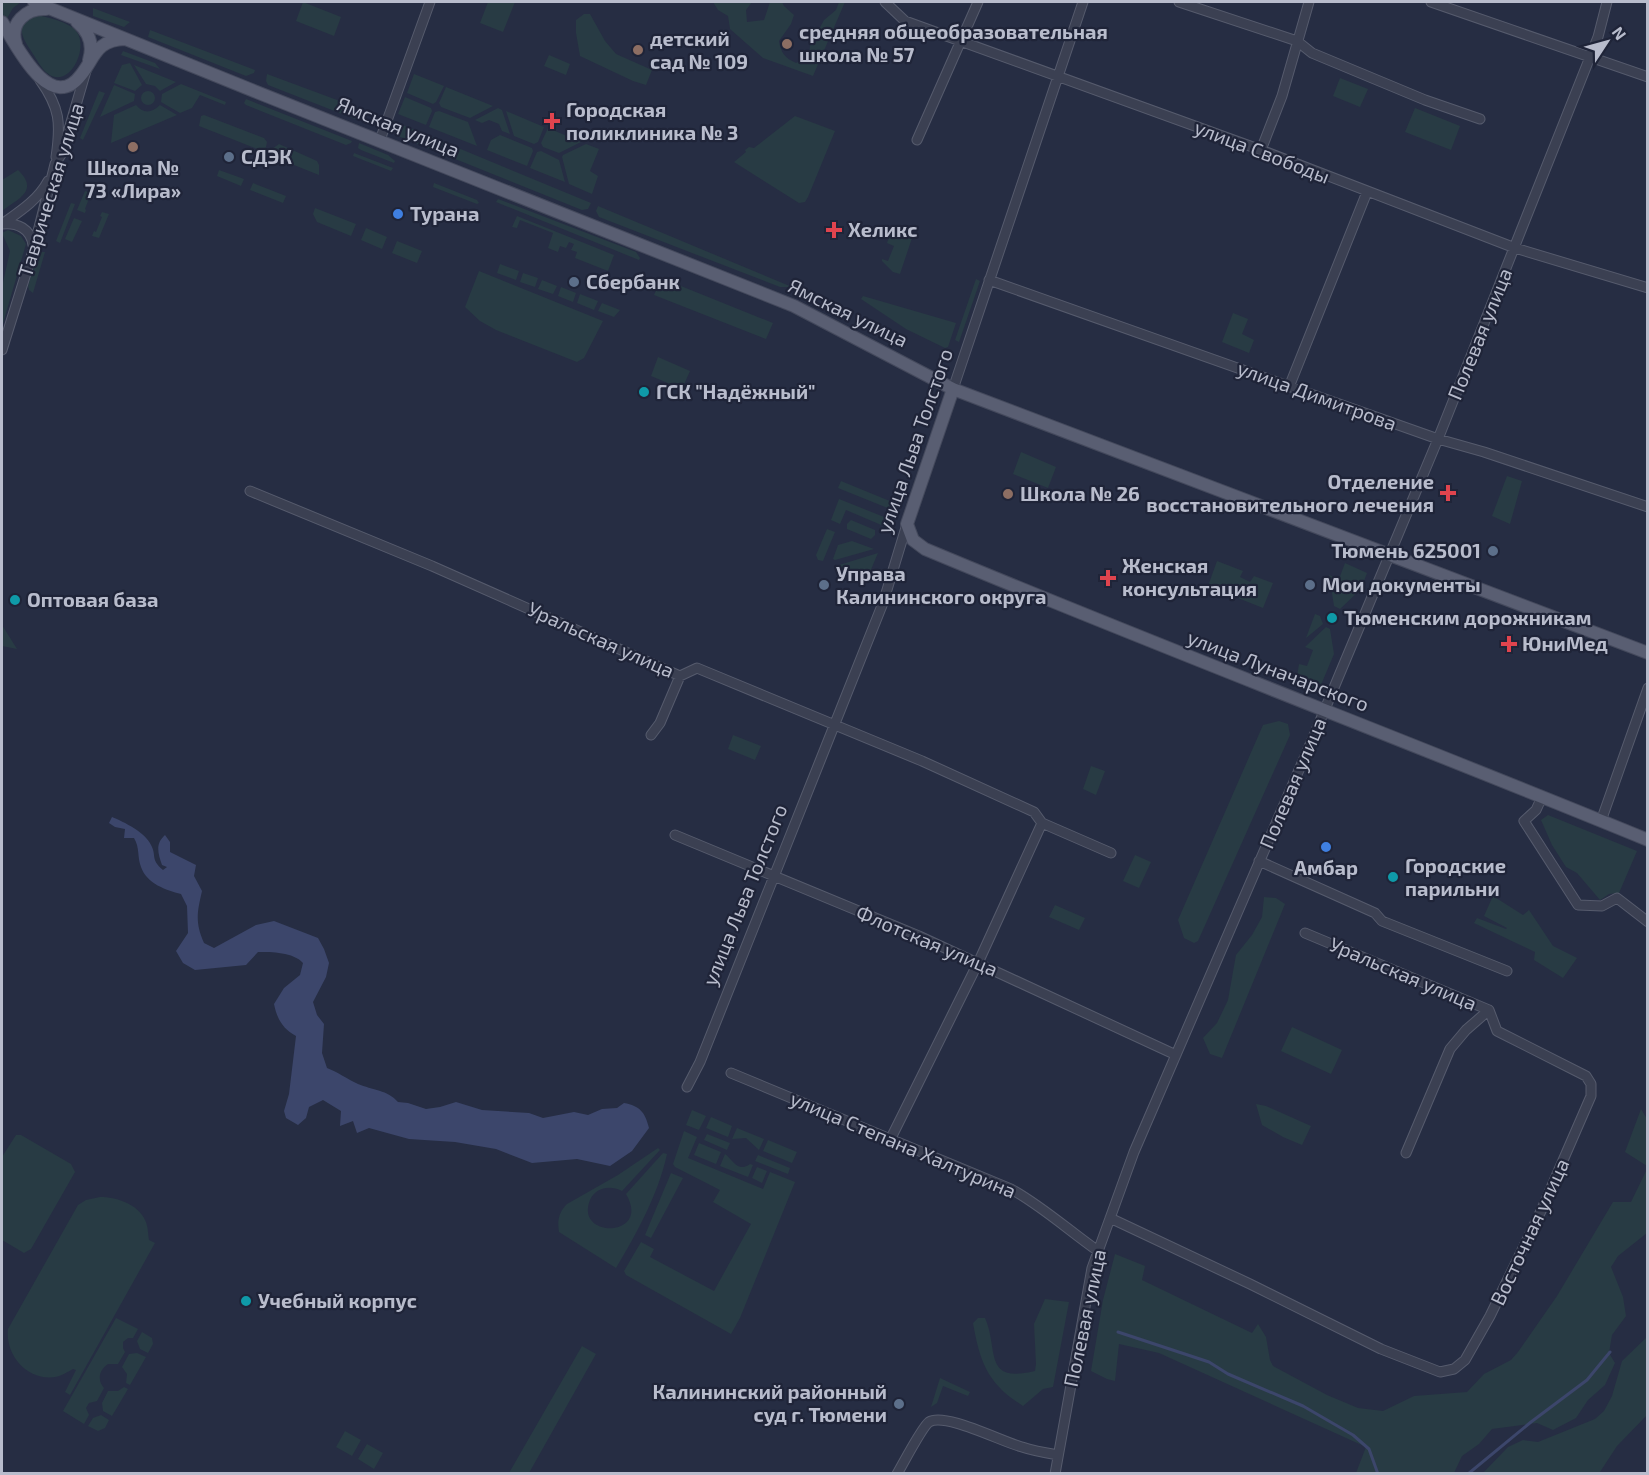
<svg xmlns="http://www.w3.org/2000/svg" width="1649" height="1475" font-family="'Exo 2',sans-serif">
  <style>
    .green { fill: #283b44 }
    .water { fill: #3c466b }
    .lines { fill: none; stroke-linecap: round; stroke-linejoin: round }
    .stream { stroke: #3c466b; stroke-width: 3 }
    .minor-casing { stroke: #565b6d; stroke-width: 11 }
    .major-casing { stroke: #44495c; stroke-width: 14 }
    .minor { stroke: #3b4052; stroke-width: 9 }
    .major { stroke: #595e72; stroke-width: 12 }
    .education-dot { fill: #8d6e63; stroke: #1f2438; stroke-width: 2 }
    .health-dot { fill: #e0444e; stroke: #1f2438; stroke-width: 2 }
    .service-dot { fill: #5c6f8a; stroke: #1f2438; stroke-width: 2 }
    .shop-dot { fill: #3f7fe0; stroke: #1f2438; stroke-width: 2 }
    .culture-dot { fill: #0f9aa8; stroke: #1f2438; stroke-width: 2 }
    .labels { text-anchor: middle; stroke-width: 4.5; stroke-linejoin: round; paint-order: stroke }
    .poi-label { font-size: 20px; font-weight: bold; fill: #b8bccc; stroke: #1f2438; text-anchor: start }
    .street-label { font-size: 20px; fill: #b8bccc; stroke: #1f2438 }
  </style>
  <rect width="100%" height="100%" fill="#262d43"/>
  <path class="green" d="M2 2H21L13 8 6 20 2 13Z
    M303 2 341 17 334 36 296 21Z
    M488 2H515L503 32 480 23Z
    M713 2H752L746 10 747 22 764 20 770 2H782L784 6 794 15 791 24 779 41C781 53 785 58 796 63L809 57 810 46 808 37 817 33 824 20 836 10 839 2H845L813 76 763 58 730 29 728 16 718 10Z
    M93 8 130 22 124 27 93 16Z
    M584 14H590L605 41 616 54 652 70 646 85 633 81 580 56 576 33V20Z
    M38 15C49 18 69 22 76 31 90 47 69 91 47 73 41 68 37 60 33 54 27 44 20 37 22 25L32 16Z
    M150 30 255 70 254 73 246 76 148 37Z
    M123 51 155 63 160 69 121 55Z
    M549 55 570 64 566 75 544 66Z
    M130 63 142 85 135 91 114 83 122 65Z
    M134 65 176 82 160 91 155 86 146 84Z
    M267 74 364 110 360 121 268 85 266 81Z
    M414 74 444 86 436 102 433 104 407 93Z
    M1340 78 1368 89 1360 107 1333 96Z
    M181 84 226 102 225 105 200 95 192 108 180 113 161 102 162 94Z
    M114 85 135 94 134 101 100 117Z
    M446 87 493 106 470 118 441 107 439 103Z
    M141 98a7 7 0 1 1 14 0a7 7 0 1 1-14 0Z
    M99 91 105 93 83 140 80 138Z
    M405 97 431 108 432 111 426 125 398 114Z
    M246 99 352 141 351 143 346 145 246 105 244 103Z
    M136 105C143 114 152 113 160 105L177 115 111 143 114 115Z
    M498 108 502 110 510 134 502 131 499 124 489 120 482 123 475 120Z
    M1415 108 1460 126 1451 150 1405 132Z
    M439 111 468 122 477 146 429 127 435 112Z
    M506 111 544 127 538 142 534 144 514 136Z
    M204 115 264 138 267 142 265 152 199 126 201 116Z
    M795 116 835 131 808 197 805 202 799 203 734 162 746 152 745 150 749 147 754 148Z
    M393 121 591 203 588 209 582 210 398 136 393 127Z
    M548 128 581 142 559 153 543 147 541 143Z
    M500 135 532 148 533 151 527 166 487 150 491 140Z
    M359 143 388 155 395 161 394 163 361 150 358 148Z
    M279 144 317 161 319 165V175L269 155 272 149Z
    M586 144 599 149 590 171 598 176 592 194 569 184 562 157 563 155Z
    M541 151 559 160 565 182 530 168 537 152Z
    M354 153 393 168 391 171 353 156Z
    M18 170C40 191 17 199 2 211V180Z
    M219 170 244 179 241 186 217 176Z
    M253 183 286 196 283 203 250 190Z
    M434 183 477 200 479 203 477 204 433 187Z
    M85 191 91 193 85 209 86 210 85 213 77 210Z
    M498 199 636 252 640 258 639 260 496 202Z
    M71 203 75 204 60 243 56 241Z
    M598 206 792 287H780L599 217 596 211Z
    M315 208 356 224 351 236 317 222 313 214Z
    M102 212 109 214 99 238 92 236 94 231 96 232 102 217 100 216Z
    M517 216 614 255 608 271 575 258 577 252 571 250 574 244 569 242 566 248 560 246 558 252 548 248 553 233 520 220 517 228 512 227Z
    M74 218 82 221 72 242 65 239Z
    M366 228 387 237 382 249 361 240Z
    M892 229 913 235 900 274 893 272 882 261V259L888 261 894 246 887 243Z
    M8 230 21 236 26 244 2 327V287L10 251 2 233Z
    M397 241 422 251 417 263 392 253Z
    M41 252H45L33 293 29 290 28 286 37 255Z
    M500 264 519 271 516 280 497 273Z
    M479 271 603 321 584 358 577 362 496 330 480 321 465 307Z
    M523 273 538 278 535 287 520 282Z
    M661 278 773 323 766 339 654 295Z
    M976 279 980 281 959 342 955 340Z
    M542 280 557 286 553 294 538 289Z
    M561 287 576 293 573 302 558 296Z
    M580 294 598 301 594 310 577 303Z
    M863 296 956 323 948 347 945 348 906 329 861 299Z
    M602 303 620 310 614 317 598 311Z
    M1233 313 1248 319 1242 334 1254 340 1249 353 1222 342Z
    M658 357 690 371 682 389 651 376Z
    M1021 452 1056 467 1048 488 1013 474Z
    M1507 476 1522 481 1510 524 1492 516Z
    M841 481 897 504 895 511 838 488Z
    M839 499 889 519 886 527 846 510 840 524 831 520Z
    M851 520 875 530V535L871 539 847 529V524Z
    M827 529 835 532 823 561 818 560 816 555Z
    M852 541 874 549 835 560 833 559 838 545Z
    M878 553 867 579 836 566Z
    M1217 561 1243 571 1240 577 1250 582 1254 576 1273 583 1263 608 1208 586Z
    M1345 563 1367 573 1361 589 1340 609 1334 606 1329 575 1339 579Z
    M1315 614 1320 616 1323 624 1306 638Z
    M2 625 17 649 2 646Z
    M1326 627 1330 629 1334 654 1318 692 1296 683 1299 664 1307 666 1313 650 1305 647Z
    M1279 721 1288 724 1290 735 1198 941 1194 943 1184 938 1178 920 1263 725Z
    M733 735 761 746 755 760 728 749Z
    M1091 766 1105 771 1096 795 1083 789Z
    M1548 815 1637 851 1619 893 1609 894 1600 900 1577 873 1566 867 1552 845 1541 820Z
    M1135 855 1151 862 1139 888 1123 881Z
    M1493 896 1523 915 1529 910 1553 946 1577 958 1563 978 1534 960 1535 952 1474 923 1477 918 1506 929 1507 928 1484 916Z
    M1264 897 1276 898 1285 904 1222 1058 1210 1054 1203 1038 1217 1023 1228 1000 1236 955 1252 935 1262 917Z
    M1055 905 1085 918 1079 930 1049 917Z
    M1292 1027 1342 1050 1331 1074 1281 1051Z
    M1256 1104 1266 1106 1311 1126 1302 1145 1283 1137 1262 1125Z
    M1641 1109 1647 1119V1166L1625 1152Z
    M692 1110 706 1116 699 1130 686 1125Z
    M711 1117 732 1126 728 1137 706 1128Z
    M737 1128 764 1139 759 1150 746 1138 732 1139Z
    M684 1131 697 1137 688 1158 763 1189 770 1172 795 1182 740 1318 731 1334 626 1275 624 1271 641 1242 654 1249 650 1257 714 1291 751 1224 713 1202 720 1190 675 1167 673 1164Z
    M707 1134 730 1143 727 1150 704 1140Z
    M16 1135H21L71 1164 75 1172 31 1249 24 1253 2 1240V1157Z
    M768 1140 797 1152 792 1163 763 1151Z
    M699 1143 721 1152 716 1164 694 1155Z
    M658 1148 660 1150 622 1191C610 1185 596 1187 590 1200 574 1239 652 1238 626 1194L663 1153 667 1154C658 1195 637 1233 616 1268L559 1232C557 1220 559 1212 567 1204L618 1175Z
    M725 1154C733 1160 738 1173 750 1164L753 1165 748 1177 720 1166Z
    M758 1155 790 1168 788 1174 755 1161Z
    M757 1167 767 1171 762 1183 752 1178Z
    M1647 1169V1233L1618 1256 1611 1267 1623 1297 1626 1316 1612 1335 1609 1353 1615 1363 1605 1385 1588 1400 1576 1418 1553 1430 1537 1423 1492 1429 1479 1444 1462 1456 1454 1473H1356L1366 1447 1159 1353 1119 1344 1115 1381 1107 1379 1091 1371 1103 1300 1115 1254 1145 1266 1142 1280 1252 1333 1258 1324 1266 1337 1270 1360 1273 1366 1327 1395 1358 1408 1383 1411 1414 1396 1467 1392 1484 1374 1511 1360 1518 1352 1557 1296 1613 1202H1631Z
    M671 1173 683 1178 651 1238 645 1235Z
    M100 1197C116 1197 138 1204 145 1220 148 1226 148 1233 149 1240L155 1243 70 1395 65 1392 76 1370 73 1369C67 1372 62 1376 55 1377 27 1381 5 1355 8 1329L78 1205 86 1200Z
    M1045 1299 1069 1302 1053 1387 1043 1389 1023 1406C988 1384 980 1363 973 1323L978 1318H985C999 1349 982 1384 1035 1371L1036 1364 1034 1324Z
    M116 1318 138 1329 133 1338H128L123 1342V1348L125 1352 118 1364H108C99 1370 97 1380 104 1388L97 1401 89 1403 86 1408 89 1415 84 1424 63 1411Z
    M142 1332 152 1338 153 1344 148 1353 140 1349 137 1341Z
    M1647 1337V1415L1617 1446 1600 1472 1597 1474 1483 1473 1508 1447 1523 1440 1538 1442 1595 1419 1604 1411 1612 1396 1622 1361Z
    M582 1346 596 1354 529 1473H509Z
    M137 1353 146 1357 130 1385 126 1383 127 1374 122 1367 129 1354Z
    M940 1378 970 1392 968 1396 943 1386 937 1403 931 1407Z
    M124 1387 128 1389 112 1416 103 1411 102 1403 108 1391H118Z
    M101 1415 109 1420 105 1428 98 1431 88 1426 93 1418Z
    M345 1431 361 1440 352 1456 336 1447Z
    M367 1444 383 1453 374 1469 358 1459Z"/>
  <path class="water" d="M112 817C124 822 145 832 151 845 157 856 150 859 163 870L167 867 162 865C158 853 155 844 165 835L170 842V852L196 865 194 876 202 891C197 913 195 922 204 943L214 948 256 925 274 921 318 938 324 949 329 963 326 977 313 1002 317 1015 324 1024 322 1053 327 1068C338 1072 347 1079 358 1084 372 1090 388 1090 398 1102L408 1103 426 1109 440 1107 456 1102 482 1110 529 1113 543 1118 574 1112 588 1115 602 1109 617 1108 624 1103C640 1106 645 1112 649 1128L632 1151 610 1166 577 1159 532 1163 496 1149 455 1142 409 1139 369 1128 357 1133 353 1121 340 1126 341 1111 323 1100 309 1107 306 1118 298 1125 286 1118 284 1111 289 1094 296 1036C283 1029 277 1019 274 1004L284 988 300 975 303 963C293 952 272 952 258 952L246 965 195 970 183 963 176 951 188 933 187 906 181 894C166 890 147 884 141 867 137 857 140 848 134 838H124L125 829 115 827 109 823Z"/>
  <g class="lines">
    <path class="stream" d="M1118 1332 1209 1362 1228 1374 1303 1406 1353 1435 1369 1449 1378 1474
      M1468 1474 1531 1422 1587 1380 1610 1352"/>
    <g class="minor-casing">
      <path id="minor" d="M885 2 905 21 1261 150 1515 248 1648 288
        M1179 2 1297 41 1312 53 1425 100 1480 119
        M1431 2 1648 77
        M40 80C60 108 61 123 56 157
        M380 140 430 2
        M917 140 978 2
        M1261 150 1282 96 1309 2
        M2 224C19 212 38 200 48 181
        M2 224C17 222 31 229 33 245
        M989 280 1438 439 1484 452 1648 507
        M2 350 33 251 55 164 62 153 86 71
        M1289 387 1367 192
        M953 389 1083 2
        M250 491 432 566 680 676 697 668 922 761 1034 812 1042 823 1111 853
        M651 735 660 723 680 676
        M1542 797 1536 810 1524 821 1578 905 1602 906 1617 898 1648 922
        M1601 821 1648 688
        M675 835 919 936 1176 1055
        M1259 861 1375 913 1382 921 1507 971
        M731 1073 1011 1189C1042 1206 1068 1230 1098 1251
        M687 1087 700 1062 883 603 907 524
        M891 1138 978 963 1042 823
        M1406 1153 1450 1049 1466 1030 1489 1010
        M1110 1218 1250 1284 1381 1349 1440 1372 1454 1369 1465 1360 1490 1316 1541 1211 1591 1096V1084L1586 1076 1497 1031 1489 1010 1305 933
        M897 1474C903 1464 922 1427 929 1422 945 1412 1002 1442 1022 1447 1034 1451 1046 1453 1058 1455
        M1055 1474 1092 1268 1134 1152 1315 733 1438 439 1598 37 1607 2"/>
    </g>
    <g class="major-casing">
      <path id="major" d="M34 2 254 91 794 306 953 389 1648 653
        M2 22C15 43 50 116 81 75 95 57 96 40 125 39
        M77 22C89 32 94 44 89 60
        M16 44C9 23 26 8 46 9
        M953 389 907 524 913 540 925 549C1164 649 1407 741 1648 840"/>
    </g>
    <use href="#minor" class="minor"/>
    <use href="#major" class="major"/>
  </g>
  <g class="education-dot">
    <circle cx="787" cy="44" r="6"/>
    <circle cx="638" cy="50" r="6"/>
    <circle cx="133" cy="147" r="6"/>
    <circle cx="1008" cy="494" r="6"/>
  </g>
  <g class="health-dot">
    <path d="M549 112h6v6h6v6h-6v6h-6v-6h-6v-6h6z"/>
    <path d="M831 221h6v6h6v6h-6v6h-6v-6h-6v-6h6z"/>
    <path d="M1445 484h6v6h6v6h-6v6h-6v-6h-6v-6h6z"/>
    <path d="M1105 569h6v6h6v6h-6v6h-6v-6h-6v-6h6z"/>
    <path d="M1506 635h6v6h6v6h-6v6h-6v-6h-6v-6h6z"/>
  </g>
  <g class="service-dot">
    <circle cx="229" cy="157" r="6"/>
    <circle cx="574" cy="282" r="6"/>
    <circle cx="1493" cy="551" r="6"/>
    <circle cx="824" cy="585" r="6"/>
    <circle cx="1310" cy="585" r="6"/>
    <circle cx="899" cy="1404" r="6"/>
  </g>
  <g class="shop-dot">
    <circle cx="398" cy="214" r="6"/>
    <circle cx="1326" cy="847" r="6"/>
  </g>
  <g class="culture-dot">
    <circle cx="644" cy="392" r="6"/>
    <circle cx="15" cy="600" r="6"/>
    <circle cx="1332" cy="618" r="6"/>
    <circle cx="1393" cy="877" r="6"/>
    <circle cx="246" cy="1301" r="6"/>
  </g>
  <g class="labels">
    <g class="poi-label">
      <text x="799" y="39">средняя общеобразовательная<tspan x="799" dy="23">школа № 57</tspan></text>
      <text x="650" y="46">детский<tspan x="650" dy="23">сад № 109</tspan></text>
      <text x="566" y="117">Городская<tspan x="566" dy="23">поликлиника № 3</tspan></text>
      <text x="241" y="164">СДЭК</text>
      <text x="133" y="175" text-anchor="middle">Школа №<tspan x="133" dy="23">73 «Лира»</tspan></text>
      <text x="410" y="221">Турана</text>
      <text x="848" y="237">Хеликс</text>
      <text x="586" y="289">Сбербанк</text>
      <text x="656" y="399">ГСК "Надёжный"</text>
      <text x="1434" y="489" text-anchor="end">Отделение<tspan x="1434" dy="23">восстановительного лечения</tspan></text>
      <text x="1020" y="501">Школа № 26</text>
      <text x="1481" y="558" text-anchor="end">Тюмень 625001</text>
      <text x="1122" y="573">Женская<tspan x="1122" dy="23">консультация</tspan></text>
      <text x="836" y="581">Управа<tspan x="836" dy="23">Калининского округа</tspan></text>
      <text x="1322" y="592">Мои документы</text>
      <text x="27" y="607">Оптовая база</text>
      <text x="1344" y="625">Тюменским дорожникам</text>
      <text x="1522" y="651">ЮниМед</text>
      <text x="1405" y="873">Городские<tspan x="1405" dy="23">парильни</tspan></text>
      <text x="1326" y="875" text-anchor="middle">Амбар</text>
      <text x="258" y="1308">Учебный корпус</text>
      <text x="887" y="1399" text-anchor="end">Калининский районный<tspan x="887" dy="23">суд г. Тюмени</tspan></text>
    </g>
    <g class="street-label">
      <text transform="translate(398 127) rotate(22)" y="7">Ямская улица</text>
      <text transform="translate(1262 152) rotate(21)" y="7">улица Свободы</text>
      <text transform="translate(51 190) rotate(-73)" y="7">Таврическая улица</text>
      <text transform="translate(848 313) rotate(26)" y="7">Ямская улица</text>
      <text transform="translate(1480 334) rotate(-68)" y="7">Полевая улица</text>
      <text transform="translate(1317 396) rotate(20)" y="7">улица Димитрова</text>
      <text transform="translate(915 441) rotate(-71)" y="7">улица Льва Толстого</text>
      <text transform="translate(601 640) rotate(24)" y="7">Уральская улица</text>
      <text transform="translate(1278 671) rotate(21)" y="7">улица Луначарского</text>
      <text transform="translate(1293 783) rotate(-67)" y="7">Полевая улица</text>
      <text transform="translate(745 895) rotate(-68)" y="7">улица Льва Толстого</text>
      <text transform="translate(927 941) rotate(23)" y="7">Флотская улица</text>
      <text transform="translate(1403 974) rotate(23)" y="7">Уральская улица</text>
      <text transform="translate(903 1145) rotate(23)" y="7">улица Степана Халтурина</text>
      <text transform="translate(1530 1232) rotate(-65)" y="7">Восточная улица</text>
      <text transform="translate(1085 1318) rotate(-78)" y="7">Полевая улица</text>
    </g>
  </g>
  <rect width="1649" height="1475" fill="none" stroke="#b8bccc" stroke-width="6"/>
  <g transform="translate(1607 42) rotate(54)" stroke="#1f2438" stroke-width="4.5" paint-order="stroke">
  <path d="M0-4.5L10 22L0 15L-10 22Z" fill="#b8bccc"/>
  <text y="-9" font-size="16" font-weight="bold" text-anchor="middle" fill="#b8bccc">N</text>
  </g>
</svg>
